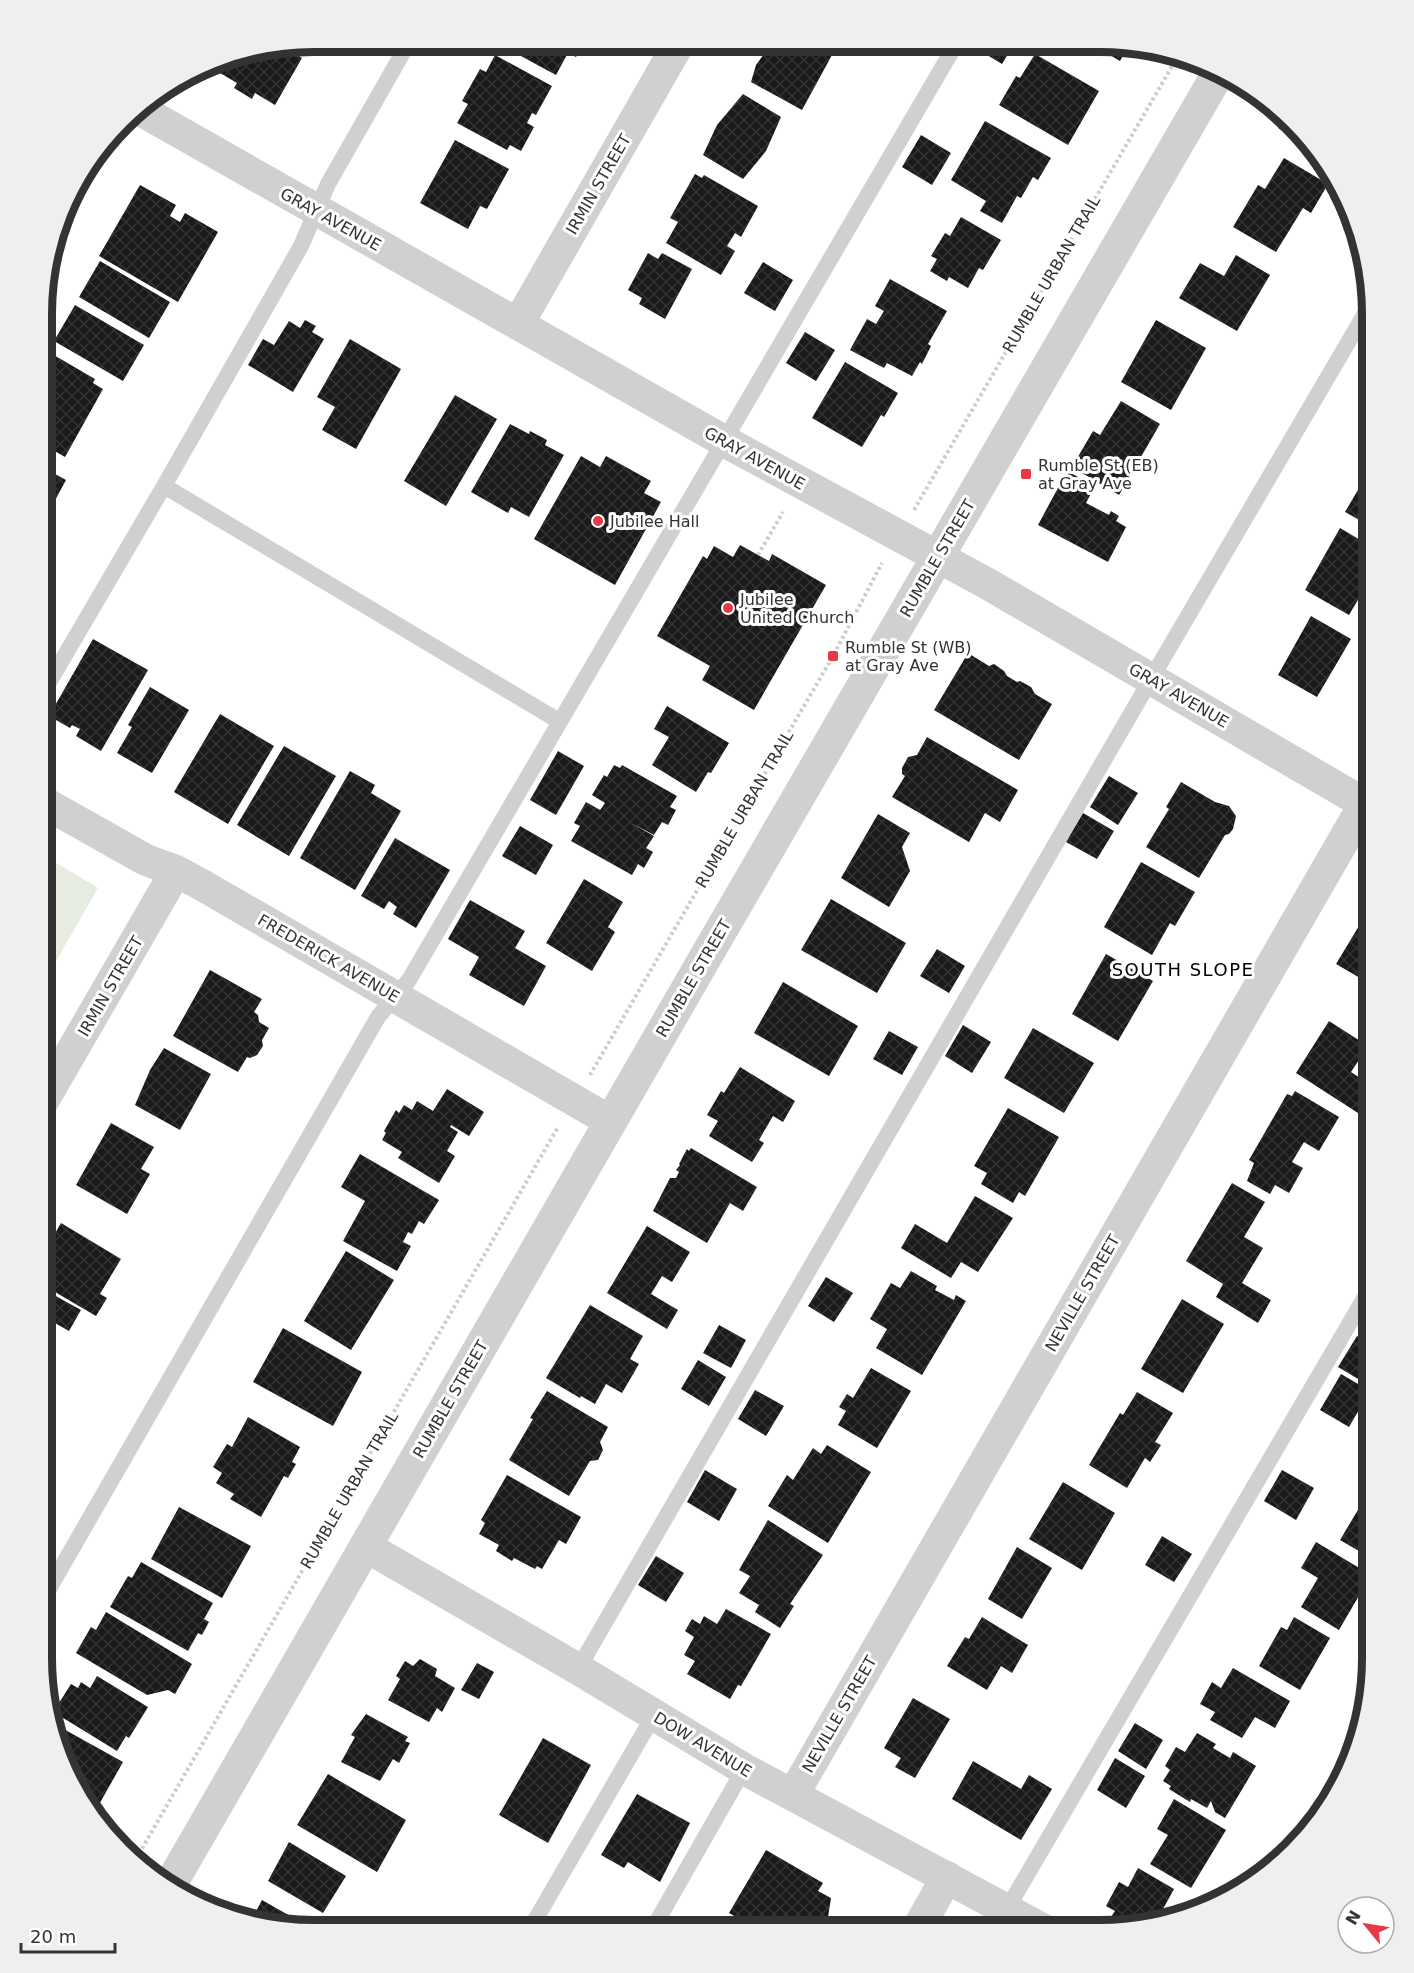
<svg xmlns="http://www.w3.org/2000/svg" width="1414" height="1973" font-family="'DejaVu Sans',sans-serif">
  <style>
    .green { fill: #e6ecdf }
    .building { fill: url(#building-cross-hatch) }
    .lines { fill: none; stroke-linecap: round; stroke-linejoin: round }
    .path { stroke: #cdcdcd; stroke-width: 4; stroke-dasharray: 3 3; stroke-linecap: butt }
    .service { stroke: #d0d0d0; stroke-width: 16 }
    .minor { stroke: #d0d0d0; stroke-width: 32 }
    .tertiary { stroke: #d0d0d0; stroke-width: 33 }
    .poi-dot { fill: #e63946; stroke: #fff; stroke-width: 2 }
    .labels { text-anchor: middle; stroke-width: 6; stroke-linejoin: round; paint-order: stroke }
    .street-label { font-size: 16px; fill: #333; stroke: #fff }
    .poi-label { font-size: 16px; fill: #333; stroke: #fff; text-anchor: start }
    .neighbourhood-label { font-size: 18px; letter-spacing: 1.5px; fill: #000; stroke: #fff }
    .rim { fill: none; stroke: #333; stroke-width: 8 }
  </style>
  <defs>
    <pattern id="building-cross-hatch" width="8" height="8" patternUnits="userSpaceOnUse" patternTransform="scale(1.5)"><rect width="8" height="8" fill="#1a1a1a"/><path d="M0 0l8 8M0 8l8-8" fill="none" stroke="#333"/></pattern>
  </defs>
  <rect width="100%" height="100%" fill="#fff"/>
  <path class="green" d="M43 855 98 888 43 984Z"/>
  <path class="building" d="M497 43H584L576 57 568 53 556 75Z
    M772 43 838 44 802 110 751 82 756 65Z
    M973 44H1014L1002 64 972 46Z
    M1091 44H1129L1120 61Z
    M283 47 302 58 275 105 255 93 252 99 234 88 237 83 210 67 226 57Z
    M1035 54 1099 91 1068 145 999 105 1016 76 1020 78Z
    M495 55 552 86 536 115 532 113 527 123 534 127 521 151 510 145 507 150 457 123 468 104 462 101 480 69 486 72Z
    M743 94 781 117 766 151 743 179 703 155 717 125Z
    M1283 120 1301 142 1278 128Z
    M985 121 1051 158 1038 180 1033 177 1021 198 1017 196 1002 223 980 211 986 201 951 180Z
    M921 135 951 153 932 185 902 167Z
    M455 140 509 169 487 209 480 206 468 229 420 203Z
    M1284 158 1328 184 1311 213 1303 208 1276 252 1233 227 1258 185 1265 189Z
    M695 174 702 178 704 175 758 206 741 237 735 233 727 246 735 251 721 275 666 243 678 222 670 218Z
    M140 185 176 205 170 216 180 222 185 213 218 232 178 302 99 256Z
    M961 217 1001 240 983 270 979 268 968 288 949 277 947 281 930 271 937 259 931 256 945 233 950 236Z
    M648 253 658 259 662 253 692 269 665 319 639 304 642 298 628 290Z
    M1236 255 1270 275 1237 331 1179 298 1200 263 1224 276Z
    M100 261 170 302 149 338 79 297Z
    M763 262 793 280 775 311 744 293Z
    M890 279 947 311 928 344 931 346 922 364 920 362 912 376 887 363 884 368 850 350 867 319 876 324 884 311 875 306Z
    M75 305 144 345 123 381 54 341Z
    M305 320 316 326 312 332 324 339 293 392 248 365 263 339 274 345 289 321 300 328Z
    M1156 320 1206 348 1171 410 1121 382Z
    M805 332 835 350 816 381 786 363Z
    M350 339 401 369 356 449 322 430 335 407 317 397Z
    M52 354 95 379 93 383 103 389 65 457 44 445V369Z
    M845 362 898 393 884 417 881 415 862 447 812 418Z
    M455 395 497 419 446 506 404 481Z
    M1121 401 1160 424 1119 495 1072 467 1093 431 1100 435Z
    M510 424 529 434 530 431 547 440 545 445 564 455 529 517 511 507 508 513 471 492Z
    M581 456 600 467 606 456 651 481 644 493 661 502 615 585 534 539Z
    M1372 466V527L1345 512Z
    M44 468 66 480 44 521Z
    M1067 471 1095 486 1086 503 1109 515 1111 511 1119 516 1116 521 1126 527 1108 562 1038 525Z
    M1340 528 1372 547V585L1368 583 1349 615 1305 590Z
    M740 545 769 561 772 554 826 585 754 710 702 680 710 666 657 636 703 556 707 559 714 546 733 557Z
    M1311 616 1351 639 1317 697 1278 675Z
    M93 639 148 670 101 751 76 736 80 729 72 725 70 728 49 716Z
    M968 653 989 666 994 664 1004 671 1007 676 1017 682 1020 681 1031 687 1035 694 1052 704 1019 760 934 710Z
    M150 687 189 710 152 773 117 753 132 727 128 725Z
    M667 706 729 743 711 773 708 772 696 792 652 765 669 737 654 729Z
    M220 714 274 746 228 824 174 792Z
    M927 737 1018 790 1000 822 985 813 969 842 892 797 905 776 902 774V768L908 757 917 755Z
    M284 746 336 776 289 856 237 825Z
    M558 751 584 766 556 815 530 800Z
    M614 765 620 768 622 765 677 796 670 807 676 810 668 825 662 822 654 835 631 823 654 836 646 848 653 852 644 868 638 864 632 875 571 841 580 826 574 823 586 802 600 810 605 803 592 795 604 775 607 777Z
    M350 771 375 785 371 793 401 811 355 890 300 858Z
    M1109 776 1138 793 1118 825 1090 807Z
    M1181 782 1215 802 1229 806 1236 816 1233 829 1229 834 1225 835 1199 878 1146 847 1169 809 1166 807Z
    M1083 813 1114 831 1097 859 1066 842Z
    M878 814 910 833 902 847 910 871 889 907 841 878Z
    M520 826 553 845 536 875 502 856Z
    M395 838 450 870 416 928 393 914 397 907 389 901 384 909 361 896Z
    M1141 862 1195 892 1175 926 1170 923 1152 955 1104 927Z
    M584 879 623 902 608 927 615 932 592 971 546 943Z
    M831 899 906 943 877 993 801 950Z
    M470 900 525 931 515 948 546 966 524 1006 469 975 479 957 448 939Z
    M1365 916 1372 920V985L1336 964Z
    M937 949 965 966 949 993 920 976Z
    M1106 954 1153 981 1118 1041 1072 1014Z
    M210 970 262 999 254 1012 258 1015 259 1022 269 1028 262 1040 263 1046 257 1055 250 1058 247 1057 238 1072 173 1036Z
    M783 982 858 1026 829 1076 754 1033Z
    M1329 1021 1368 1046 1351 1072 1372 1086V1092L1358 1113 1296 1073Z
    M963 1025 991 1042 972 1073 945 1056Z
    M1033 1028 1094 1063 1064 1113 1004 1078Z
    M889 1031 918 1047 902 1075 873 1059Z
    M164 1048 211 1074 180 1130 135 1105 150 1070Z
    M740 1067 795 1101 783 1122 773 1116 759 1140 764 1143 752 1162 709 1136 718 1121 707 1115 721 1091 724 1093Z
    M447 1089 484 1112 469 1136 451 1125 450 1127 458 1132 447 1151 455 1156 439 1183 398 1158 402 1152 382 1140 386 1133 384 1131 396 1110 399 1113 404 1105 412 1110 417 1101 433 1111Z
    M1295 1091 1339 1117 1319 1151 1304 1142 1292 1162 1303 1168 1289 1193 1275 1185 1270 1194 1247 1181 1254 1163 1249 1160 1287 1094 1292 1096Z
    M1008 1108 1059 1137 1025 1196 1019 1192 1013 1203 981 1184 987 1173 974 1166Z
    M111 1123 154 1147 141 1169 150 1174 127 1214 76 1185Z
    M691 1148 757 1187 743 1211 730 1203 707 1243 653 1211 670 1178H676L679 1172 676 1170 680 1165 679 1164 687 1149 689 1151Z
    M360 1154 439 1200 424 1224 419 1221 412 1234 408 1232 403 1242 411 1246 397 1271 343 1241 365 1201 341 1187Z
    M1232 1183 1265 1202 1244 1237 1263 1248 1242 1283 1271 1300 1258 1323 1216 1297 1223 1284 1186 1261Z
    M975 1196 1013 1218 978 1272 961 1262 951 1278 901 1248 915 1224 947 1243Z
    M61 1223 121 1259 100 1294 107 1298 96 1316 43 1285V1254Z
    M647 1226 690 1252 672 1282 662 1276 651 1294 678 1310 667 1329 607 1293Z
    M346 1251 394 1280 351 1350 304 1321Z
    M911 1271 937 1286 935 1290 954 1300 956 1295 966 1301 922 1375 876 1348 887 1329 870 1319 891 1283 900 1288Z
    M826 1277 853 1293 834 1322 808 1306Z
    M43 1289 81 1310 69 1331 46 1318 43 1323Z
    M1182 1299 1224 1324 1183 1393 1141 1369Z
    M590 1305 643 1336 630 1359 639 1364 622 1393 606 1384 595 1404 581 1396 580 1398 546 1378Z
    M719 1325 746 1340 731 1368 703 1353Z
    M283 1328 362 1372 333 1426 253 1382Z
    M1357 1336 1372 1345V1382L1370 1386 1338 1367Z
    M698 1360 726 1377 709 1406 681 1389Z
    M871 1368 911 1391 877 1448 838 1425 846 1411 839 1407 847 1394 853 1398Z
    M1341 1374 1370 1391 1349 1427 1320 1410Z
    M755 1390 784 1406 766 1436 738 1419Z
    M547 1391 608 1427 600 1442 603 1450 598 1460 590 1461 569 1496 509 1460 533 1419 530 1418Z
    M1137 1392 1173 1413 1155 1442 1161 1445 1150 1462 1145 1458 1127 1488 1089 1465 1120 1413 1123 1415Z
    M248 1417 300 1447 292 1462 296 1464 288 1478 284 1476 261 1517 230 1499 234 1494 216 1483 222 1473 213 1467 227 1444 232 1447Z
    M827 1445 871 1472 828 1543 768 1506 787 1475 793 1480 813 1448 821 1454Z
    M705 1470 737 1489 719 1521 687 1502Z
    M1282 1470 1314 1488 1296 1520 1264 1501Z
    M507 1475 581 1517 566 1544 559 1540 542 1569 537 1566 535 1569 514 1558 512 1561 496 1551 499 1545 479 1534 485 1523 481 1520Z
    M1063 1482 1115 1513 1082 1570 1029 1539Z
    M1371 1488V1558L1340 1540Z
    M179 1507 251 1546 222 1598 151 1559Z
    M768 1520 823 1555 790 1604 794 1606 780 1628 755 1612 759 1605 739 1593 750 1576 739 1570Z
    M1162 1536 1192 1554 1174 1582 1145 1565Z
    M1316 1542 1371 1575 1339 1630 1301 1607 1318 1578 1301 1568Z
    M1017 1547 1052 1568 1022 1619 988 1599Z
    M656 1556 684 1573 666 1602 638 1585Z
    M141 1562 213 1603 204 1619 209 1622 202 1635 198 1633 188 1651 110 1607 128 1576 132 1578Z
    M726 1609 771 1634 741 1686 738 1685 730 1699 687 1674 695 1661 684 1655 694 1637 685 1631 692 1619 700 1624 704 1616 717 1624Z
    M106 1612 192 1664 175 1694 168 1690 147 1695 76 1653 91 1627 96 1630Z
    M982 1617 1028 1645 1012 1673 1001 1666 987 1690 947 1666 965 1637 969 1639Z
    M1294 1617 1330 1638 1300 1690 1259 1666 1281 1627 1287 1630Z
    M420 1659 437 1669 435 1676 455 1688 442 1712 437 1708 429 1722 388 1700 400 1679 396 1676 405 1661 413 1666Z
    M477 1663 494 1672 479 1699 461 1690Z
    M1233 1668 1290 1701 1275 1728 1255 1717 1242 1738 1210 1720 1215 1712 1200 1704 1212 1682 1221 1688Z
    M97 1676 148 1707 129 1738 126 1736 117 1751 55 1713 54 1711 71 1684 78 1688 81 1682 90 1688Z
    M913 1698 950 1719 915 1778 895 1767 901 1758 884 1748Z
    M366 1714 408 1737 405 1741 410 1743 399 1763 393 1759 380 1781 341 1762 355 1737 351 1735Z
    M1135 1723 1163 1740 1146 1769 1118 1751Z
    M60 1727 123 1762 97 1808 91 1805 70 1779 59 1730Z
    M1197 1733 1216 1744 1213 1748 1230 1758 1233 1752 1256 1766 1225 1818 1215 1812 1211 1801 1207 1808 1191 1799 1190 1802 1169 1789 1171 1786 1163 1781 1170 1770 1165 1766 1176 1747 1185 1752Z
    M543 1738 591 1765 548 1843 499 1815Z
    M1115 1758 1145 1776 1126 1808 1097 1790Z
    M973 1761 1021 1789 1029 1775 1052 1789 1021 1840 952 1799Z
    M328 1774 406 1820 377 1872 297 1825Z
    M637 1794 690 1823 660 1882 628 1862 624 1868 601 1855Z
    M1174 1799 1226 1830 1191 1888 1150 1864 1168 1835 1157 1829Z
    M289 1842 346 1876 323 1913 268 1881Z
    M766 1850 823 1883 818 1891 831 1898 828 1917 821 1930H759L729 1913Z
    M1138 1868 1174 1889 1158 1918 1126 1925 1111 1917 1115 1911 1106 1906 1119 1882 1128 1887Z
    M262 1900 313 1929H279L251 1921Z
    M571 1922 584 1930H567Z"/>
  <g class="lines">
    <path class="path" d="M914 510 1178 56
      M758 555 783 512
      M590 1075 833 656 882 563
      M136 1859 558 1127"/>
    <path class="service" d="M164 486 559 721
      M44 691 164 486 301 246 328 184 409 42
      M42 1601 378 1017 409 980 956 44
      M578 1669 1151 679 1370 305
      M1007 1909 1372 1285
      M530 1929 654 1715
      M652 1930 744 1769"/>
    <path class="minor" d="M137 108 724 441 988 584 1372 808
      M518 324 679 43
      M43 802 146 860 176 871 202 885 610 1121
      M43 1101 176 871
      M365 1546 578 1669 744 1769 1046 1931
      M793 1795 1372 791
      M917 1930 947 1877"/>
    <path class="tertiary" d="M169 1887 705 958 1219 72"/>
  </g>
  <g class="poi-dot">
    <rect x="1020" y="468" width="12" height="12" rx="3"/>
    <circle cx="598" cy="521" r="6"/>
    <circle cx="728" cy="608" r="6"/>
    <rect x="827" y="650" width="12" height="12" rx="3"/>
  </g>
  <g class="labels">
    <g class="street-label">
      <text transform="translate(598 184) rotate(-60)" y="6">IRMIN STREET</text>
      <text transform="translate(331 219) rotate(29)" y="6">GRAY AVENUE</text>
      <text transform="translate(1051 274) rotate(-60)" y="6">RUMBLE URBAN TRAIL</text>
      <text transform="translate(755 458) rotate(29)" y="6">GRAY AVENUE</text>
      <text transform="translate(937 558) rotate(-60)" y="6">RUMBLE STREET</text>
      <text transform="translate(1179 695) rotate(30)" y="6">GRAY AVENUE</text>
      <text transform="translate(744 809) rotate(-60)" y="6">RUMBLE URBAN TRAIL</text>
      <text transform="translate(329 958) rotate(30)" y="6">FREDERICK AVENUE</text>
      <text transform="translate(693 978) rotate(-60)" y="6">RUMBLE STREET</text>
      <text transform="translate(110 986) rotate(-60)" y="6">IRMIN STREET</text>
      <text transform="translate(1082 1293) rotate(-60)" y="6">NEVILLE STREET</text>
      <text transform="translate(450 1399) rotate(-60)" y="6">RUMBLE STREET</text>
      <text transform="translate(349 1490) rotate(-60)" y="6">RUMBLE URBAN TRAIL</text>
      <text transform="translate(839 1714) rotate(-60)" y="6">NEVILLE STREET</text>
      <text transform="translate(703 1744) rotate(31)" y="6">DOW AVENUE</text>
    </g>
    <g class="poi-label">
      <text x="1038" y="471">Rumble St (EB)<tspan x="1038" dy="18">at Gray Ave</tspan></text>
      <text x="610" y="527">Jubilee Hall</text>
      <text x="740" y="605">Jubilee<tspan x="740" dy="18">United Church</tspan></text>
      <text x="845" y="653">Rumble St (WB)<tspan x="845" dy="18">at Gray Ave</tspan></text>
    </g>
    <g class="neighbourhood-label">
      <text x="1183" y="976">SOUTH SLOPE</text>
    </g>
  </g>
  <path d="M0 0H1414V1973H0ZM314 52H1100A262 262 0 0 1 1362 314V1658A262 262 0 0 1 1100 1920H314A262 262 0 0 1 52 1658V314A262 262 0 0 1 314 52Z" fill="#efefef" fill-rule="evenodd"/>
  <path class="rim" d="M314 52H1100A262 262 0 0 1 1362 314V1658A262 262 0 0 1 1100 1920H314A262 262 0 0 1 52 1658V314A262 262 0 0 1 314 52Z"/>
  <g transform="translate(1366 1925) rotate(300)"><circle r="28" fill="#ffffff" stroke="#adadad" stroke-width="1.5"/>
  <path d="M0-4.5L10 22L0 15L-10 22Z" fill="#e63946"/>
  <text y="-9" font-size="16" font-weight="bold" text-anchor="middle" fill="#333333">N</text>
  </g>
  <path d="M21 1943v9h94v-9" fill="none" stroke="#333333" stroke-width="3"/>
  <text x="30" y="1943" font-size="18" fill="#333333" stroke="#ffffff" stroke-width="4.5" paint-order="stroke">20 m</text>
</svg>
